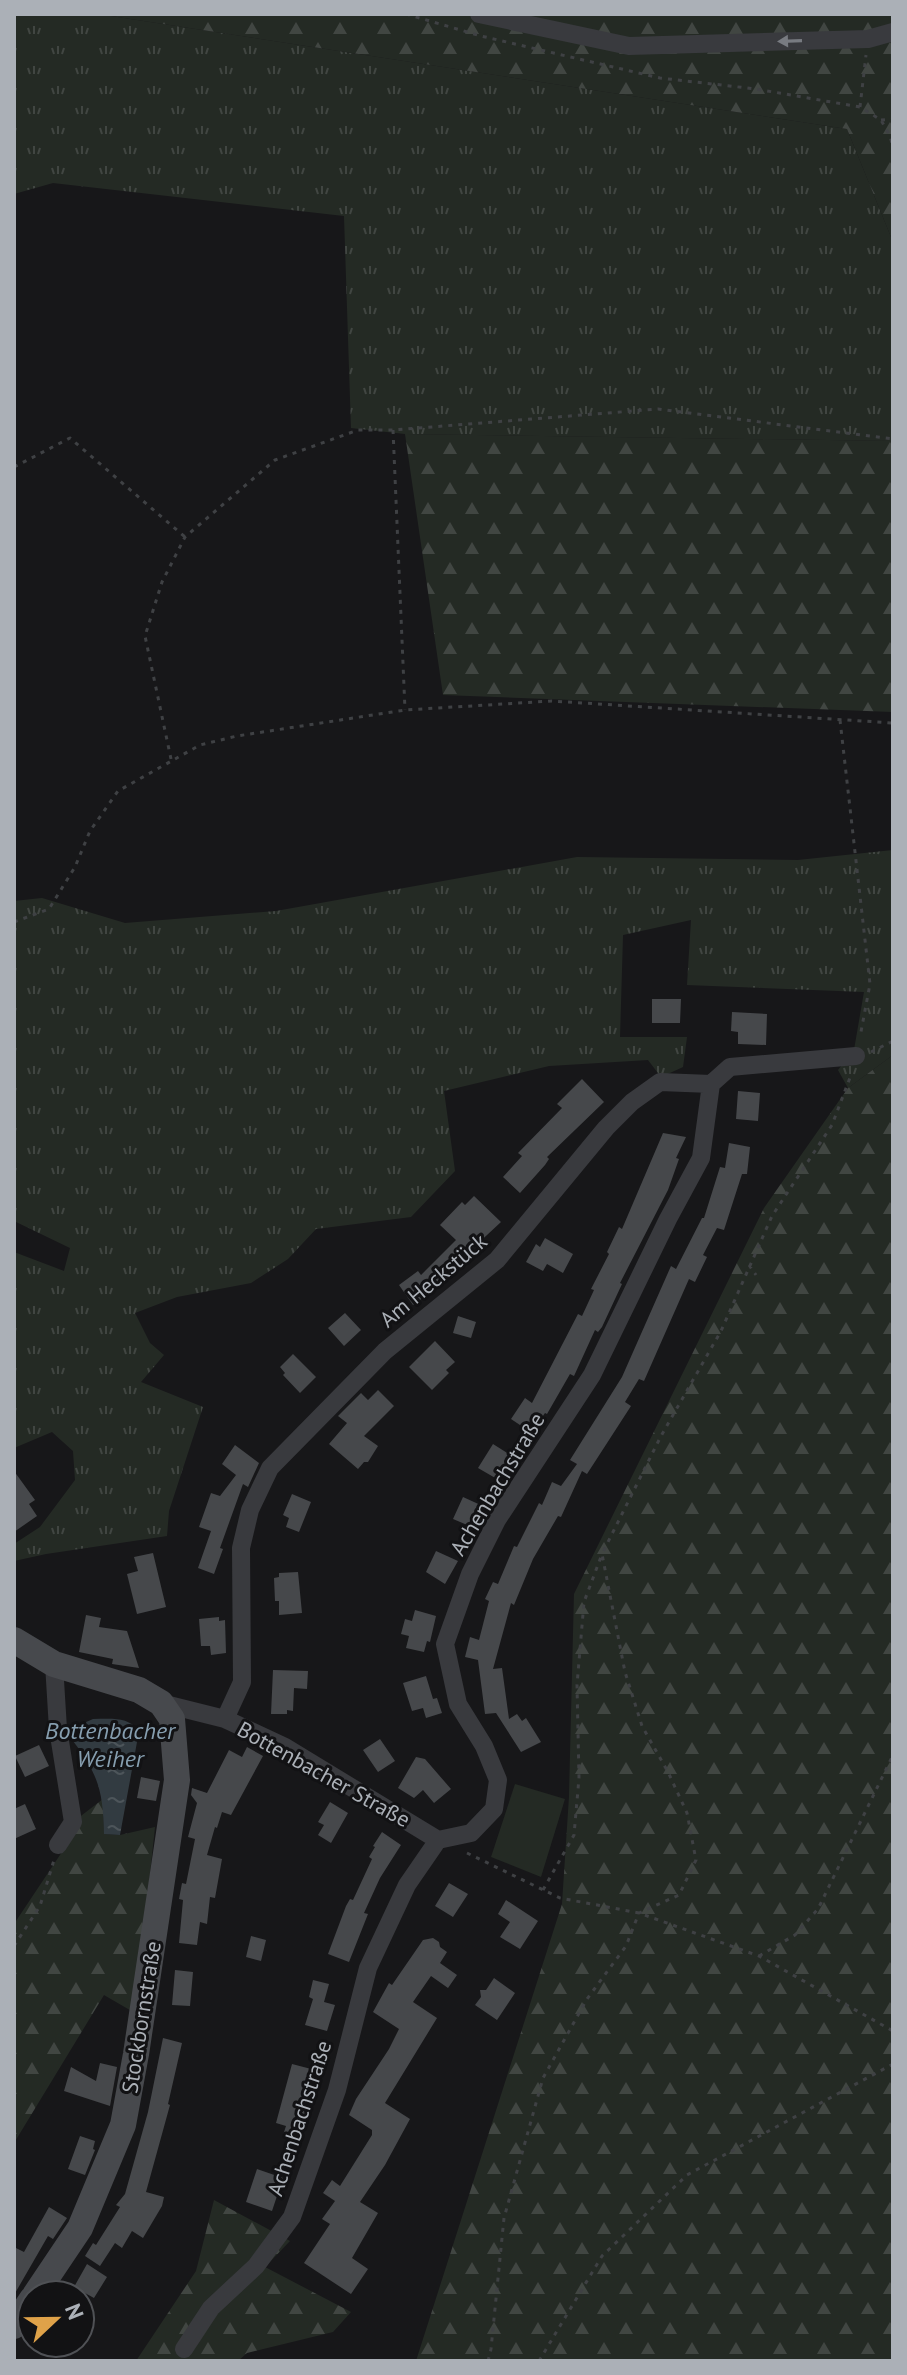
<svg xmlns="http://www.w3.org/2000/svg" width="907" height="2375" font-family="'PT Sans',sans-serif">
  <style>
    .grass { fill: url(#grass-tufts) }
    .forest { fill: url(#forest-firs) }
    .park { fill: #242a24 }
    .water { fill: url(#water-ripples) }
    .building { fill: #46484b }
    .lines { fill: none; stroke-linecap: round; stroke-linejoin: round }
    .path { stroke: #3f4144; stroke-width: 3; stroke-dasharray: 4 6; stroke-linecap: butt }
    .street { stroke: #393a3e; stroke-width: 18 }
    .secondary { stroke: #47494d; stroke-width: 26 }
    .oneway { fill: #787b81 }
    .labels { text-anchor: middle; stroke-width: 6; stroke-linejoin: round; paint-order: stroke }
    .street-label { font-size: 22px; fill: #abb0b7; stroke: #121214 }
    .water-label { font-size: 24px; font-style: italic; fill: #869eaf; stroke: #121214 }
  </style>
  <defs>
    <pattern id="grass-tufts" width="24" height="20" patternUnits="userSpaceOnUse" patternTransform="scale(2)"><rect width="24" height="20" fill="#242a24"/><path d="M3 7l-1-3M5 7V3M7 7l1-3M15 17l-1-3M17 17v-4M19 17l1-3" fill="none" stroke="#414642"/></pattern>
    <pattern id="forest-firs" width="22" height="20" patternUnits="userSpaceOnUse" patternTransform="scale(2)"><rect width="22" height="20" fill="#242a24"/><path d="M5 1l3.5 6h-7zM16 11l3.5 6h-7z" fill="#414642"/></pattern>
    <pattern id="water-ripples" width="26" height="14" patternUnits="userSpaceOnUse" patternTransform="scale(2)"><rect width="26" height="14" fill="#323b41"/><path d="M2 4q2-2 4 0t4 0M15 11q2-2 4 0t4 0" fill="none" stroke="#4d555a"/></pattern>
  </defs>
  <rect width="100%" height="100%" fill="#171719"/>
  <path class="grass" d="M14 14H98L847 129 893 242V441L405 434 351 428 344 216 53 183 14 194Z
    M893 850V1055L848 1088 838 1070 854 1050 864 992 687 985 691 920 623 935 620 1037H687L683 1067 661 1077 648 1060 549 1066 444 1091 455 1171 411 1217 316 1229 288 1259 251 1283 177 1297 135 1313 150 1343 164 1355 141 1382 203 1407 169 1511 167 1536 46 1554 14 1561V1544L40 1527 75 1480 73 1451 52 1432 14 1448V1252L64 1271 70 1248 14 1221V901L42 898 125 923 276 911 577 857 798 860Z"/>
  <path class="forest" d="M98 14H893V242L847 129Z
    M405 434 893 441V712L443 695Z
    M893 1055V2361H416L562 1904 569 1797 574 1594 764 1208 848 1088Z
    M103 1799 104 1834 120 1835 155 1827 135 2013 104 1995 14 2143V1924L62 1852 73 1822Z
    M214 2200 290 2241 265 2267 351 2312 333 2332 247 2353 238 2361H136L196 2271Z"/>
  <path class="park" d="M515 1784 565 1799 541 1877 491 1857Z"/>
  <path class="water" d="M93 1719C110 1719 128 1716 139 1731L120 1835 104 1834C103 1792 99 1775 73 1741L77 1726Z"/>
  <path class="building" d="M652 999H681L680 1023H652Z
    M732 1012 767 1014 766 1045 738 1044V1032L731 1031Z
    M582 1079 604 1102 547 1157 549 1159 545 1165 520 1193 503 1177 522 1156 518 1153 562 1108 557 1104Z
    M738 1091 760 1093 758 1121 736 1119Z
    M663 1133 686 1137 676 1158 679 1159 668 1190 620 1283 622 1284 602 1327 598 1332 595 1330 574 1376 570 1374 547 1414 545 1413 536 1426 533 1425 529 1431 511 1419 525 1398 532 1403 578 1314 582 1316 594 1290 591 1289 609 1254 607 1252 619 1227 622 1229Z
    M729 1143 750 1147 747 1174H742L724 1230 717 1228 703 1255 707 1257 695 1282 689 1279 644 1381 639 1379 625 1402 631 1406 587 1474 582 1471 561 1517 558 1516 533 1559 514 1605 511 1603 493 1669 502 1668 509 1719 517 1714 522 1721 526 1718 541 1742 521 1752 496 1713 485 1714 478 1660 465 1657 470 1637 479 1640 489 1601 485 1599 493 1582 498 1584 514 1546 517 1547 539 1503 542 1505 552 1482 561 1486 577 1464 570 1460 622 1377 671 1266 676 1269 702 1218H704L720 1167 725 1168Z
    M474 1196 501 1222 444 1275 449 1279 413 1305 399 1285 418 1271 421 1275 456 1240 440 1225 462 1202 465 1205Z
    M545 1238 573 1254 563 1273 547 1264 543 1271 526 1262 536 1244 540 1247Z
    M345 1313 361 1330 344 1346 328 1328Z
    M458 1316 476 1322 471 1338 453 1333Z
    M435 1341 455 1362 446 1370 449 1373 432 1390 409 1367Z
    M293 1354 316 1377 300 1393 283 1375 285 1373 280 1367Z
    M378 1390 394 1406 364 1436 378 1446 368 1462H364L358 1469 329 1444 347 1423 338 1416 361 1393 368 1400Z
    M493 1444 515 1458 506 1473 503 1471 497 1479 478 1468Z
    M235 1445 259 1463 248 1487 243 1484 220 1548 223 1549 214 1574 198 1568 211 1531 199 1527 211 1493 220 1496 236 1475 222 1464Z
    M14 1471 35 1500 29 1504 37 1516 14 1532Z
    M292 1494 311 1502 299 1532 286 1527 289 1518 283 1515Z
    M463 1497 485 1507 478 1522 475 1520 472 1527 453 1519Z
    M436 1551 458 1561 445 1584 426 1572Z
    M153 1553 166 1607 137 1614 127 1574 138 1571 134 1557Z
    M298 1572 302 1613 279 1615V1601H275L274 1578 279 1577V1573Z
    M415 1610 436 1616 430 1642 427 1641 424 1652 406 1648 409 1636 401 1634 405 1619 412 1621Z
    M86 1615 101 1618 99 1627 127 1631 139 1668 112 1664 113 1659 79 1652Z
    M219 1617V1621L225 1620 226 1653 211 1655 210 1646H201L199 1619Z
    M273 1670 308 1671 307 1689 294 1688 293 1711 287 1710V1714H271Z
    M426 1676 433 1699 437 1698 442 1713 426 1718 423 1708 412 1711 403 1683Z
    M380 1739 395 1761 378 1772 363 1750Z
    M39 1745 49 1766 25 1777 15 1756Z
    M247 1747 263 1756 231 1815 222 1812 217 1828 215 1827 207 1855 222 1859 215 1898 210 1897 207 1924 200 1922 197 1945 179 1943 183 1900 179 1899 182 1883 186 1884 195 1839 188 1837 197 1803 191 1795 192 1788 207 1793 229 1750 242 1757Z
    M416 1757 425 1759 451 1789 434 1803 423 1790 414 1798 398 1788Z
    M141 1777 160 1781 156 1801 137 1798Z
    M330 1802 348 1813 331 1843 318 1835 324 1825 318 1822Z
    M25 1804 36 1829 14 1839V1809Z
    M382 1832 401 1845 380 1878 364 1913 368 1914 349 1962 328 1954 346 1906 350 1899 353 1900 372 1859 369 1857 375 1847 373 1846Z
    M449 1883 468 1894 453 1917 435 1906Z
    M506 1900 538 1921 520 1949 500 1937 510 1922 498 1914Z
    M251 1936 266 1940 261 1961 246 1957Z
    M433 1938 439 1942 440 1947 447 1952 440 1963 457 1975 448 1988 431 1976 413 2002 437 2018 385 2103 410 2119 385 2165 360 2202 378 2213 352 2258 368 2269 351 2294 304 2263 330 2224 322 2219 335 2201 323 2193 332 2180 340 2186 372 2135V2130L349 2115 356 2099 389 2049 399 2029 373 2012 389 1983 392 1985 423 1940Z
    M175 1970 193 1972 190 2006 172 2005Z
    M494 1978 515 1993 497 2020 475 2005 481 1997 480 1990H486Z
    M313 1980 329 1984 324 2002 335 2005 327 2031 305 2025 313 1999 309 1997Z
    M163 2038 182 2043 168 2104 170 2105 146 2192 164 2197 162 2206 143 2238 132 2231 122 2248 115 2243 100 2266 85 2256 93 2243 96 2245 120 2207 116 2205 125 2194 148 2112Z
    M100 2063 117 2067 110 2106 64 2091 71 2067 96 2081Z
    M292 2064 315 2070 300 2139 283 2135 286 2126 276 2123Z
    M80 2136 95 2141 93 2149 95 2150 85 2175 68 2169Z
    M257 2169 283 2178 272 2211 246 2202Z
    M49 2207 67 2218 53 2239 48 2236 14 2295V2247L24 2252Z
    M87 2264 107 2277 94 2298 74 2287Z"/>
  <g class="lines">
    <path class="path" d="M406 14 481 36 660 78 756 89 860 107 881 120 890 136 893 147
      M860 107 866 55
      M881 120 893 119
      M393 430 405 710
      M14 467 70 438 185 537
      M840 720 870 984 860 1037
      M171 759 145 636 162 582 185 537 275 460 358 430H393L658 409 893 439
      M14 922 49 909 75 867 90 831 118 791 200 745 237 736 405 710 552 701 893 723
      M871 1052 893 1041
      M749 1265 756 1275
      M467 1853 560 1898 639 1913 759 1956 893 2031
      M543 1890 574 1835 579 1778 577 1685 584 1602 602 1554
      M14 1946 40 1906 54 1860
      M759 1956 795 1935 818 1909 893 1755
      M488 2361 491 2349 504 2218 543 2078 587 1999 626 1946 639 1913 679 1895 696 1860 687 1813 668 1772 642 1726 625 1672 602 1554 661 1436 721 1331 772 1216 832 1125 851 1075
      M539 2361 602 2256 687 2175 893 2064"/>
    <path class="street" d="M479 14 629 46 868 39 893 32
      M54 1664 58 1729 73 1822 58 1845
      M161 1703 225 1719 285 1747 438 1840
      M225 1719 242 1682 241 1548 250 1510 270 1468 385 1351 497 1260 606 1128 632 1102 660 1082 711 1084 730 1067 856 1056
      M184 2349 211 2308 256 2266 292 2217 337 2090 368 1968 407 1885 438 1840 471 1833 494 1809 498 1780 484 1746 458 1704 445 1644 470 1574 497 1520 592 1375 668 1219 701 1158 711 1084"/>
    <path class="secondary" d="M14 1640 54 1664 139 1690 161 1703 172 1719 177 1780 136 2054 123 2125 80 2228 35 2295
      M14 2326 32 2299"/>
  </g>
  <defs><path id="oneway-solid" d="M-6-.8H1V-3.2L6.5 0L1 3.2V.8H-6Z" transform="scale(2)"/></defs>
  <use class="oneway" href="#oneway-solid" transform="translate(790 41) rotate(178)"/>
  <g class="labels">
    <g class="street-label">
      <text transform="translate(433 1280) rotate(-40)" y="8">Am Heckstück</text>
      <text transform="translate(497 1484) rotate(-59)" y="8">Achenbachstraße</text>
      <text transform="translate(324 1774) rotate(29)" y="8">Bottenbacher Straße</text>
      <text transform="translate(141 2017) rotate(-81)" y="8">Stockbornstraße</text>
      <text transform="translate(299 2118) rotate(-72)" y="8">Achenbachstraße</text>
    </g>
    <g class="water-label">
      <text x="110" y="1739">Bottenbacher<tspan x="110" dy="28">Weiher</tspan></text>
    </g>
  </g>
  <rect width="907" height="2375" fill="none" stroke="#abb0b7" stroke-width="32"/>
  <g transform="translate(56 2319) rotate(68)"><circle r="38" fill="#121214" stroke="#4f5155" stroke-width="2"/>
  <path d="M0-6L14 30L0 20L-14 30Z" fill="#dfa249"/>
  <text y="-12" font-size="22" font-weight="bold" text-anchor="middle" fill="#abb0b7">N</text>
  </g>
</svg>
